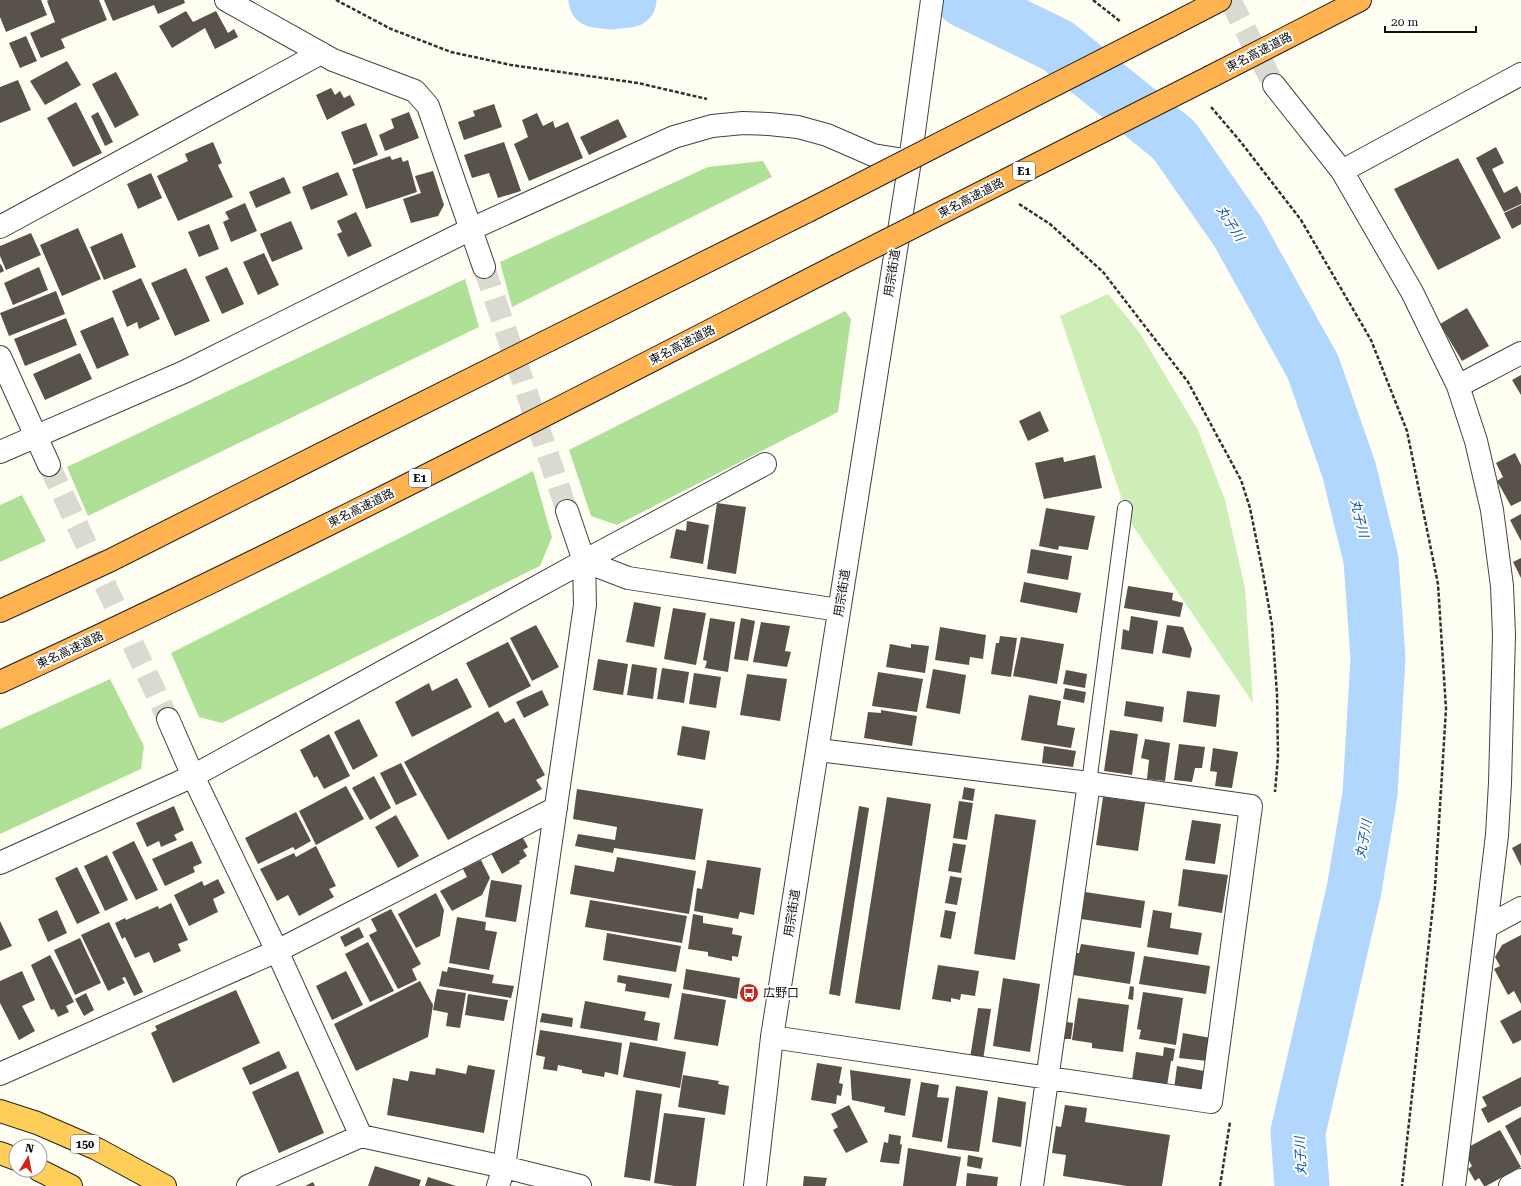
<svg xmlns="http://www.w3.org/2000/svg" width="1521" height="1186" font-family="'Roboto Serif','Noto Sans JP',serif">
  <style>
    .green { fill: #cdeeb7 }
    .forest { fill: #aee095 }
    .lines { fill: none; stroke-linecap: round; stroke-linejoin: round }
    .river { stroke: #b1d8fc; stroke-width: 55 }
    .building { fill: #59524b }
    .minor-tunnel { stroke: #dbdad0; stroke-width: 22; stroke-dasharray: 22 11; stroke-linecap: butt }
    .service-casing { stroke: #424242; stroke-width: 16 }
    .minor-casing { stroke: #424242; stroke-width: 24 }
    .tertiary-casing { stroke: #424242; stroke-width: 24 }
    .trunk-casing { stroke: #202020; stroke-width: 24 }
    .motorway-casing { stroke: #202020; stroke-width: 24 }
    .path { stroke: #313131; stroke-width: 2.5; stroke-dasharray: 4 2; stroke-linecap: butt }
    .service { stroke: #fff; stroke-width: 14 }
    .minor { stroke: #fff; stroke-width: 22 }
    .tertiary { stroke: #fff; stroke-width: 22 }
    .trunk { stroke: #ffce59; stroke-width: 22 }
    .motorway { stroke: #ffb350; stroke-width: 22 }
    .motorway-bridge-casing { stroke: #202020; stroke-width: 24; stroke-linecap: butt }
    .motorway-bridge { stroke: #ffb350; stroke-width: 22 }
    .labels { text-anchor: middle; stroke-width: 4; stroke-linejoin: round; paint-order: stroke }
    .shield { fill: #fff; stroke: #575757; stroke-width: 1 }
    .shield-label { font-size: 11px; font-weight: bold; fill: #0f0f0f }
    .street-label { font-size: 12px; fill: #0f0f0f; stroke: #fff }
    .poi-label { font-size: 12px; fill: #0f0f0f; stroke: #fff; text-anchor: start }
    .water-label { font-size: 13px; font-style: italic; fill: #0c55ae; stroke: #fff }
  </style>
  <rect width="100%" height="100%" fill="#fffef2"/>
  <path class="green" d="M1108 294 1140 333 1198 430 1225 500 1245 588 1253 703 1133 526 1125 508 1060 316Z"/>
  <path class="forest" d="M763 161 772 177 512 307 500 262 708 167Z
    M465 279 479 327 88 516 67 467Z
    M845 311 851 319 838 412 617 525 591 516 569 450Z
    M533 471 552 537 540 566 222 723 199 717 171 653Z
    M22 495 46 541 0 562V505Z
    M110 679 144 746 141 769 0 834V729Z"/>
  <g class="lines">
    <path class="river" d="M596 0 611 2 629 0
      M964 0 1058 46 1174 140 1238 232 1313 367 1349 470 1371 560 1378 658 1370 794 1354 890 1298 1132 1302 1186"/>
  </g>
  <path class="building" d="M0 0H41L47 15 6 32 0 17Z
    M49 0H99L107 20 61 39 65 48 41 58 30 33 55 22 47 1Z
    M104 0H184L185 3 158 14 154 5 113 21Z
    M186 11 193 22 216 11 228 33 234 29 238 37 215 49 205 28 172 48 159 26Z
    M26 36 37 61 20 68 9 43Z
    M67 61 81 85 45 105 30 81Z
    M116 72 139 115 115 128 92 84Z
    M18 80 31 110 0 123V87Z
    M331 88 335 95 340 91 344 98 350 95 355 105 327 120 316 95Z
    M76 102 102 153 73 167 47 118Z
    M494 104 502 127 464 140 458 122 475 116 473 111Z
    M98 112 113 142 105 146 91 116Z
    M409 112 419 138 385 151 379 135 394 128 391 119Z
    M537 113 543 126 553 121 555 128 568 122 583 158 529 181 514 144 528 137 522 120Z
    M618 119 627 137 589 155 580 137Z
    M366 123 378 155 354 165 341 132Z
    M213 142 222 163 218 165 233 197 178 221 157 176 188 161 185 154Z
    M504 142 521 191 498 198 489 173 472 178 464 155Z
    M1496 147 1504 163 1492 169 1504 193 1517 186 1521 194V204L1504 212 1476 158Z
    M390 156 392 160 401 157 403 162 408 160 417 192 366 209 352 169Z
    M1458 158 1501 238 1438 270 1394 189Z
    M433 171 444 205 438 216 411 223 403 199 421 193 415 176Z
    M338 172 348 195 311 210 302 187Z
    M151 173 162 198 138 209 127 184Z
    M284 177 291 193 256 208 249 192Z
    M245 203 257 231 231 242 223 222 229 219 225 212Z
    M1521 205V224L1512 229 1504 213Z
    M356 212 372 246 348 257 337 234 342 232 337 221Z
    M291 221 303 249 272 262 260 234Z
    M209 224 219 249 199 257 188 232Z
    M78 228 101 279 62 296 40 245Z
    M31 233 41 255 6 270 0 256V246Z
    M122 233 136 267 104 280 90 247Z
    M264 253 279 285 258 295 243 262Z
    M1 264 4 271 0 273V265Z
    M39 267 48 290 13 305 4 283Z
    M227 267 244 304 222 314 205 277Z
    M186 268 210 321 175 336 151 283Z
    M141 278 160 319 139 329 137 322 127 327 112 291Z
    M56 291 65 314 9 336 0 313Z
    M1467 308 1489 346 1462 361 1440 324Z
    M113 317 129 355 97 369 80 331Z
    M66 318 77 345 25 366 14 339Z
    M80 353 92 379 45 400 33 374Z
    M1521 375V395L1512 380Z
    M1040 411 1049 431 1028 441 1019 421Z
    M1515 453 1521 465V501L1511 506 1497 481 1503 477 1496 463Z
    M1095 455 1102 488 1044 499 1035 463 1063 457 1064 462Z
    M717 503 746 507 736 574 707 569Z
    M1046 508 1095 516 1088 550 1059 546 1058 550 1039 546Z
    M1521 514V541L1510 520Z
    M687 521 709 525 703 564 670 558 676 529 686 531Z
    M1031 549 1072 556 1068 580 1027 573Z
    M1521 558V578L1513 562Z
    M1024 582 1081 593 1077 613 1020 602Z
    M1128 586 1173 593 1172 600 1183 603 1180 617 1124 608Z
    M634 602 661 607 654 647 626 642Z
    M673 608 706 613 696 665 664 659Z
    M1131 616 1158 621 1153 654 1121 649 1123 629 1129 631Z
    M710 618 735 622 728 672 705 668 707 661 703 660Z
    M741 618 755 621 748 661 734 659Z
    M761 622 790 626 785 651 791 652 787 667 753 662Z
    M536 625 559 667 532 681 510 638Z
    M1167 625 1183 627 1192 649 1190 658 1162 653Z
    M940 627 986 635 983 659 970 657 969 665 935 660Z
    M1000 636 1017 638 1011 677 991 674 996 643H999Z
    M1021 637 1064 644 1057 684 1013 676Z
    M508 642 531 686 489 708 466 663Z
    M890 644 911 648V644L929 646 925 673 886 667Z
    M598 659 628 664 623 695 593 690Z
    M632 664 657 668 653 699 627 695Z
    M662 668 689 672 684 703 657 699Z
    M933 669 966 675 960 714 926 708Z
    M1066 670 1087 674 1085 688 1063 684Z
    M878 672 923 679 917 712 872 706Z
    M694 673 721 677 716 708 689 704Z
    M747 674 787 679 780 721 740 715Z
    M457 678 472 707 412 737 395 702 429 683 432 691Z
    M1065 688 1086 692 1084 703 1063 699Z
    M542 690 549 705 524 718 516 702Z
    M1187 691 1220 695 1216 727 1183 722Z
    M1029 695 1061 701 1057 725 1075 728 1071 748 1021 740Z
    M1126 701 1164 707 1162 722 1124 716Z
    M881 710 917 716 912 746 864 738 868 712 881 713Z
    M498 711 505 723 514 718 545 775 536 780 542 789 448 840 404 762Z
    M359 719 378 756 353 770 334 732Z
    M682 726 710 731 705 760 677 755Z
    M1110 730 1138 734 1132 775 1104 771Z
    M329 734 350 776 324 789 317 776 314 778 300 750Z
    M1145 739 1170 743 1165 781 1147 779 1149 760 1141 758Z
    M1179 744 1205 747 1202 768H1195L1192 782 1174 780Z
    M1044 746 1076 751 1073 767 1042 763Z
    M1213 748 1238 752 1232 788 1215 786 1217 772 1210 771Z
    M401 763 417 795 396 805 380 773Z
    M374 776 391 808 370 820 352 788Z
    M346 786 364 819 316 845 299 811Z
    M964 787 975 789 973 801 962 799Z
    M577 789 703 809 695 860 614 848 613 853 575 846 578 834 615 840 617 827 573 819Z
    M887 797 931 804 900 1010 855 1003Z
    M1103 797 1145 803 1138 851 1096 845Z
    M959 801 973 803 967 840 953 838Z
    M174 806 184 830 174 835 177 840 161 847 159 841 147 847 136 823Z
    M859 806 869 808 840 996 829 994Z
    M296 812 311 841 295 850 293 847 258 864 245 838Z
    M995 814 1036 820 1015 960 974 954Z
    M396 815 419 856 398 868 375 827Z
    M1192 820 1221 824 1215 864 1185 860Z
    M522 836 528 847 523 850 527 856 519 861 520 863 502 874 491 853Z
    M134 841 158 890 136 900 112 852Z
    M192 841 202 863 193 867 195 872 165 886 152 859Z
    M953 843 966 845 961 873 948 871Z
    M1521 843V866L1512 848Z
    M316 846 336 886 329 889 334 897 299 916 288 895 277 901 260 869 294 853 296 857Z
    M107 855 128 900 105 911 84 866Z
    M617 857 696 871 689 914 570 894 575 865 614 872Z
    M481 860 490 878 482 895 452 911 440 891 467 877 463 869Z
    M707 860 761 868 754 915 740 912 738 919 694 911 697 888 702 889Z
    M77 867 100 913 77 924 55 878Z
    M1183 869 1228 875 1222 913 1178 906Z
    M950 876 962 878 957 905 945 903Z
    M218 879 225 893 213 899 218 912 189 926 174 895 202 881 204 886Z
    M491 880 522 885 516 922 485 917Z
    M1085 892 1145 901 1141 928 1081 919Z
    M436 893 444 910 440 936 416 948 398 914Z
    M590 900 687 916 682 943 585 927Z
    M171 903 188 940 178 944 181 951 154 963 149 952 135 958 125 937 122 939 115 923 125 918 126 920 158 906 159 909Z
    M391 909 421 964 412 969 417 980 398 989 369 935 377 931 371 919Z
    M57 910 67 933 48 942 38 919Z
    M945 910 956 912 951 939 940 937Z
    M1153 910 1172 913 1170 928 1202 933 1198 955 1147 947Z
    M693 914 703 916V923L733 928 732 934 742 936 738 957 732 956V961L708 956V952L688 949Z
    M457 917 486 922 485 930 497 932 489 970 449 963Z
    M0 921 12 946 0 951Z
    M109 922 143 992 134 996 125 977 122 978 125 983 108 991 81 935Z
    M359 927 364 937 345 947 340 937Z
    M607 933 681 946 676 972 603 960Z
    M1521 935V1004L1514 991 1508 995 1494 969 1500 966 1495 957 1502 945Z
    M80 938 101 983 75 995 54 950Z
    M368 942 394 991 370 1002 345 954Z
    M1081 944 1135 952 1130 984 1073 975 1076 953H1079Z
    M50 955 74 1002 66 1006 69 1012 58 1017 54 1009 51 1010 31 965Z
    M1144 956 1210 966 1206 994 1139 984Z
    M938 965 979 971 975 996 961 994 960 1000 951 998V1002L932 999Z
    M448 967 494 975 492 983 514 986 511 998 439 986 442 971 447 972Z
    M686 969 740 978 737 999 683 989Z
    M22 971 35 1000 22 1006 35 1031 19 1040 0 1003V981Z
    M346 971 363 1005 332 1020 316 986Z
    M618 975 672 984 669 998 625 991 626 984 617 982Z
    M1003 978 1040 984 1030 1052 993 1046Z
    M420 981 433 1005 428 1037 356 1071 334 1024Z
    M1130 986 1134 987 1133 1000 1128 999Z
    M437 989 466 993 460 1028 446 1026 448 1013 433 1010Z
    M236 990 260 1043 173 1083 151 1033 157 1030 155 1026Z
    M1143 992 1183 998 1176 1045 1139 1039 1141 1030 1137 1029Z
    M86 993 94 1010 84 1016 75 999Z
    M682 993 726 1000 718 1046 674 1039Z
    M468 994 508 1000 504 1021 465 1015Z
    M1078 998 1129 1005 1123 1052 1092 1048V1043L1072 1040Z
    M585 1001 646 1012 644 1020 660 1023 657 1041 580 1028Z
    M978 1008 991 1009 983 1060 970 1058Z
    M1521 1010V1040L1513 1044 1500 1021Z
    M542 1013 573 1018 572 1027 540 1022Z
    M1067 1022 1073 1023 1071 1039H1064Z
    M540 1030 622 1043 618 1075 605 1072 604 1077 582 1073V1070L558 1065 557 1071 543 1069 545 1057 536 1055Z
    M1183 1033 1211 1038 1207 1061 1179 1058Z
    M630 1042 686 1052 680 1088 623 1077Z
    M1164 1047 1175 1049 1173 1061H1171L1167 1086 1132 1080 1136 1052 1163 1056Z
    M279 1051 287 1068 250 1085 242 1068Z
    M817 1063 842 1067 839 1083 843 1084 841 1096 837 1095 836 1104 811 1100Z
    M468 1065 495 1070 484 1133 387 1115 393 1078 408 1081 410 1071 435 1075 436 1068 466 1074Z
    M1177 1066 1204 1071 1201 1093 1174 1089Z
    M850 1070 911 1079 905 1116 884 1112 885 1107 852 1100Z
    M298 1071 324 1133 279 1153 252 1092Z
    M683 1075 719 1081 718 1084 729 1086 725 1115 678 1107Z
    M1521 1077V1106L1488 1123 1481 1109 1487 1106 1482 1097Z
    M921 1082 939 1085 937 1097 949 1098 942 1142 912 1137Z
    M956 1086 988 1091 979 1152 947 1148Z
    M636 1090 662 1094 650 1181 624 1177Z
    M998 1097 1026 1102 1021 1147 992 1142Z
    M849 1105 868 1142 846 1153 833 1130 838 1127 831 1114Z
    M1065 1105 1087 1108 1085 1122 1170 1135 1162 1186H1127L1063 1176 1066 1155 1052 1153 1056 1126 1061 1127Z
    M664 1113 705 1118 696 1186H675L654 1183Z
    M1521 1117V1156L1505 1126Z
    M1500 1130 1521 1167 1486 1186H1484L1479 1178 1475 1181 1468 1169 1472 1166 1463 1150Z
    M889 1134 901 1136 900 1144 902 1145 899 1164 880 1162 884 1142 888 1143Z
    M908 1148 961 1157 956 1186H903Z
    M968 1155 983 1158 981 1169 967 1166Z
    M375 1166 421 1180 419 1186H368Z
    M967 1173 998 1177 997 1186H966Z
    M804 1176 827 1178 825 1186H803Z
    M428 1177 456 1186H425Z
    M313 1182 315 1186H305Z"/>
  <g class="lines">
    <path class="minor-tunnel" d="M1230 0 1274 85
      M484 267 567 511
      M49 465 168 719"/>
    <g class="service-casing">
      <path id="service" d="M1089 783 1125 508"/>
    </g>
    <g class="minor-casing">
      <path id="minor" d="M226 0 333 60 415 91 428 106 484 267
        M1274 85 1342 171 1412 292 1458 386 1476 441 1492 510 1502 586 1504 635 1500 783 1497 835 1486 927 1454 1186
        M1342 171 1521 74
        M0 227 321 53
        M0 357 49 465
        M1458 386 1521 353
        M0 452 184 372 471 229 674 137 712 126 743 123 769 124 798 127 827 135 873 155 910 161
        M567 511 584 561
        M168 719 193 776 277 951 361 1136 504 1167 580 1186
        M0 863 193 776 584 561 765 464
        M1486 927 1521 908
        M772 1037 1211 1102 1251 806 1089 783 818 750
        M0 1074 277 951 556 808
        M248 1186 361 1136
        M498 1186 504 1167 585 605 584 561 628 578 839 610
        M1032 1186 1089 783
        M1510 1186 1521 1180"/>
    </g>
    <g class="tertiary-casing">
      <path id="tertiary" d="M755 1186 772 1037 910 161 932 0"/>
    </g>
    <g class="trunk-casing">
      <path id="trunk" d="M0 1111 37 1123 97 1149 165 1186
        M0 1153 16 1159
        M39 1170 71 1186"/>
    </g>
    <g class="motorway-casing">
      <path id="motorway" d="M1168 27 1220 0
        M1212 76 1360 0
        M0 611 109 561 369 430 808 211
        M0 682C283 552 559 408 836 266"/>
    </g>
    <path class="path" d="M336 0 391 29 451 52 511 65 638 83 707 99
      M1093 0 1121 22
      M1211 107 1240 141 1301 220 1371 340 1407 431 1438 584 1446 709 1435 887 1402 1186
      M1019 204 1050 224 1103 272 1188 382 1241 480 1250 508 1263 573 1272 625 1277 694 1278 757 1275 792
      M1220 1186 1230 1122"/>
    <use href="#service" class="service"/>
    <use href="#minor" class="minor"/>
    <use href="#tertiary" class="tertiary"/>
    <use href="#trunk" class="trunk"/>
    <use href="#motorway" class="motorway"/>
    <g class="motorway-bridge-casing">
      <path id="motorway-bridge" d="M808 211 1168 27
        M836 266 1212 76"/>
    </g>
    <use href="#motorway-bridge" class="motorway-bridge"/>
  </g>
  <defs>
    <g id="bus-disc" transform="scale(1)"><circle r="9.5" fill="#cd2519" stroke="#fff"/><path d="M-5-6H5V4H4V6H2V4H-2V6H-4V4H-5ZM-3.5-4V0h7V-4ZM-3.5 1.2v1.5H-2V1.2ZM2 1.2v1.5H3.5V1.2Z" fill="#fff"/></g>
  </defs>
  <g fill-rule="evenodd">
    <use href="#bus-disc" x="749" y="993"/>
  </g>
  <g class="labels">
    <g class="shield">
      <rect x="1013" y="162" width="22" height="18" rx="3"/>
      <rect x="409" y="469" width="22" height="18" rx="3"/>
      <rect x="71" y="1135" width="28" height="18" rx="3"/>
    </g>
    <g class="shield-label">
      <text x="1024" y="175">E1</text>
      <text x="420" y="482">E1</text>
      <text x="85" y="1148">150</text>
    </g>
    <g class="street-label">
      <text transform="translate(1259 52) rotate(-27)" y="4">東名高速道路</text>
      <text transform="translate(971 198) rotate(-27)" y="4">東名高速道路</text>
      <text transform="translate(892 273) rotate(-81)" y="4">用宗街道</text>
      <text transform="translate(682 345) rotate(-27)" y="4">東名高速道路</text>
      <text transform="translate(361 508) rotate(-26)" y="4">東名高速道路</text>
      <text transform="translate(842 593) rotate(-81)" y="4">用宗街道</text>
      <text transform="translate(70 650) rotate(-25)" y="4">東名高速道路</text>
      <text transform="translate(792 913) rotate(-81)" y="4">用宗街道</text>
    </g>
    <g class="poi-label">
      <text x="763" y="997">広野口</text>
    </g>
    <g class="water-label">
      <text transform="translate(1231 223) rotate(57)" y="5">丸子川</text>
      <text transform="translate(1360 518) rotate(76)" y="5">丸子川</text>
      <text transform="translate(1363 839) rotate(-80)" y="5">丸子川</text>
      <text transform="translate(1300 1156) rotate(-93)" y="5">丸子川</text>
    </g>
  </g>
  <g transform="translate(28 1158) rotate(10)"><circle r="19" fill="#ffffff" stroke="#9f9f9f"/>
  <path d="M0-3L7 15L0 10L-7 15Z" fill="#cd2519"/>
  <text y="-6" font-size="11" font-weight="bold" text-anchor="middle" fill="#0f0f0f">N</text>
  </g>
  <path d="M1385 26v6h91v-6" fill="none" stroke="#0f0f0f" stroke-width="2"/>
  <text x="1391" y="26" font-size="12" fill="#0f0f0f" stroke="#ffffff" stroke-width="3" paint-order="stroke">20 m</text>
</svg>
